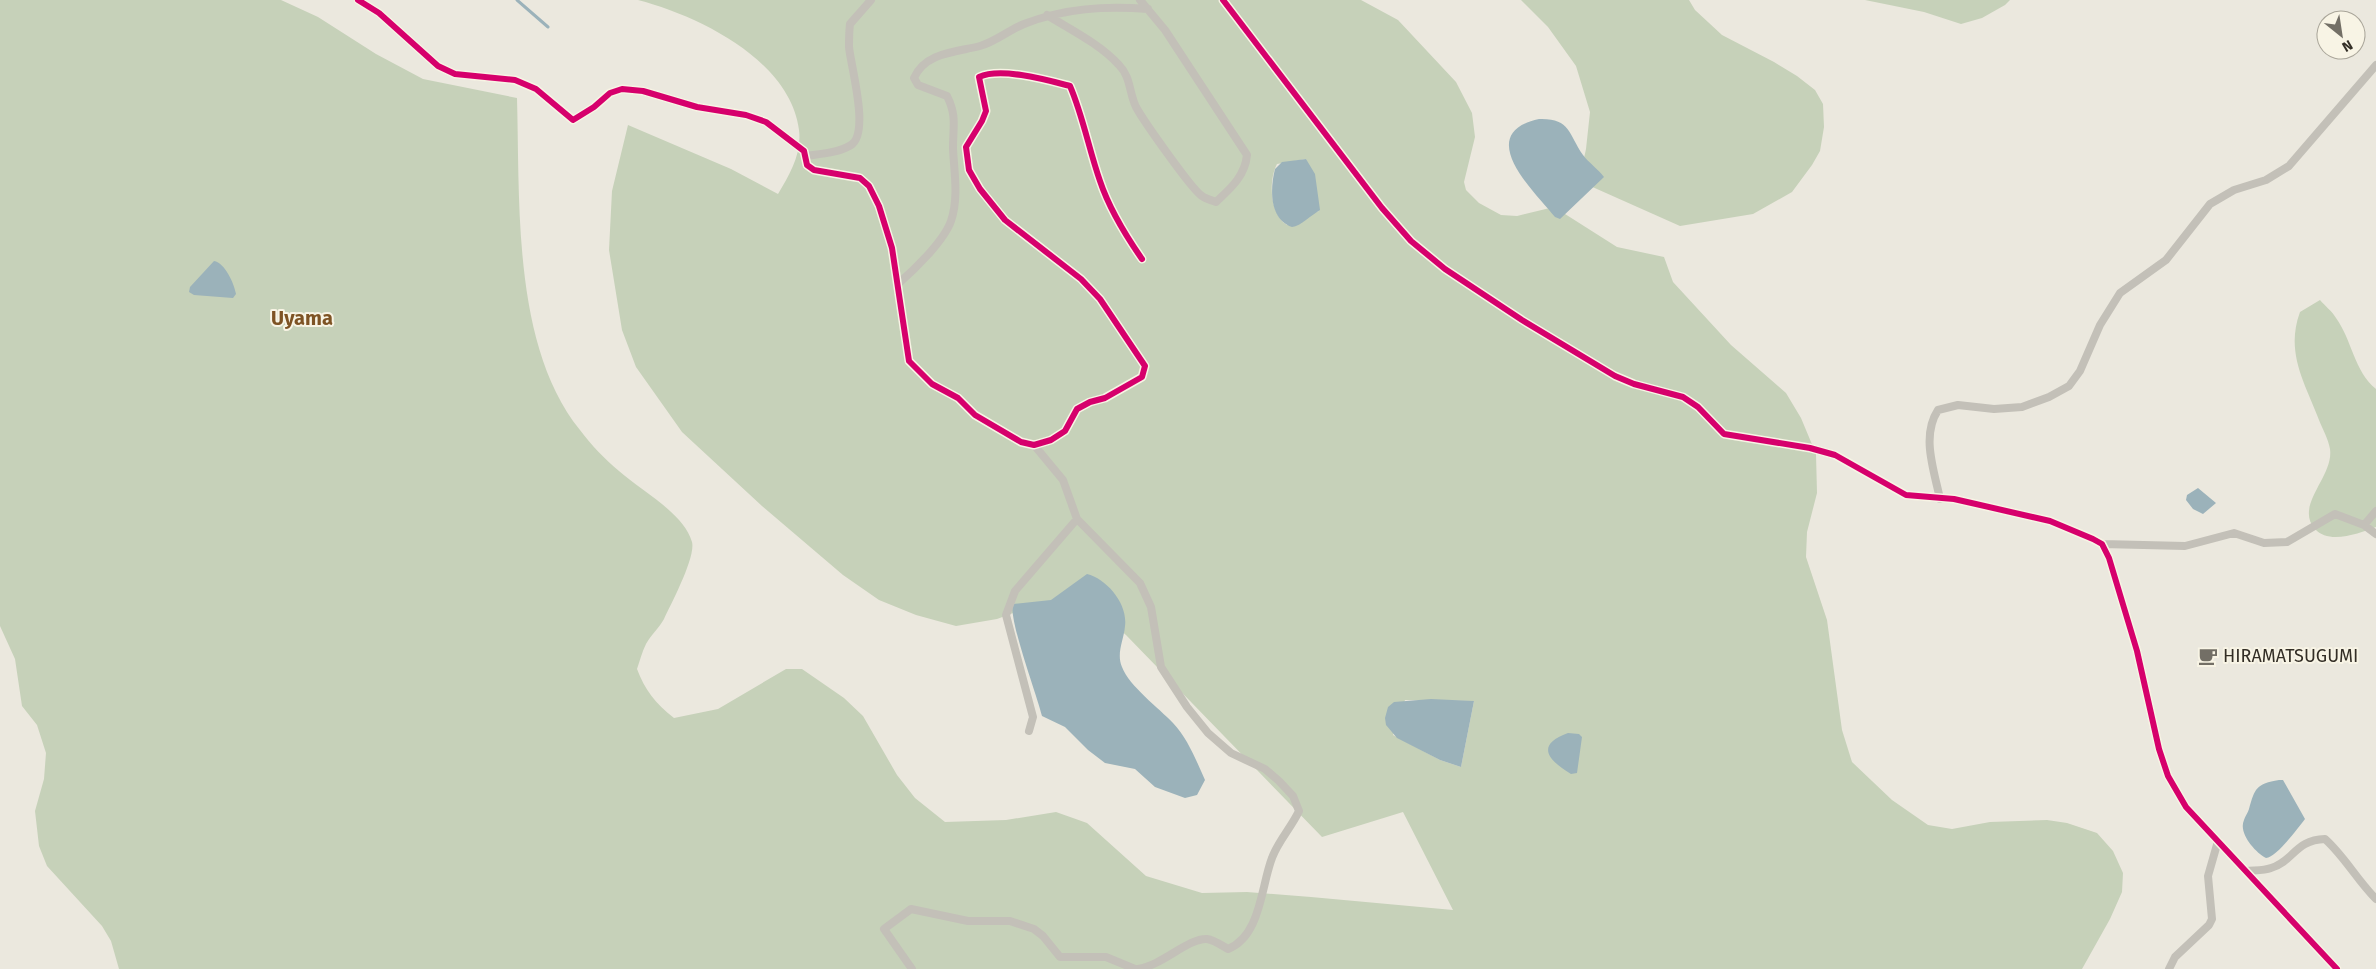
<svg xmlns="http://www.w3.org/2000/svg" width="2376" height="969" font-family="'Fira Sans',sans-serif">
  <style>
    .green { fill: #c6d1b9; fill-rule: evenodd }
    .water { fill: #9bb2ba }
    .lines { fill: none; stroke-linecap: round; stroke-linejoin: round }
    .stream { stroke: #9bb2ba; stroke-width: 3 }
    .street { stroke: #c3c0b8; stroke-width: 8 }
    .cycleway-casing { stroke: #f8f4e5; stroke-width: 9 }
    .cycleway { stroke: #d6006c; stroke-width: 6 }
    .labels { text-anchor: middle; stroke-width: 4; stroke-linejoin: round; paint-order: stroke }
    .poi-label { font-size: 18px; fill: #332e26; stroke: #f8f4e5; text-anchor: start }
    .quarter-label { font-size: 20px; font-weight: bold; fill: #7e5324; stroke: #f8f4e5 }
  </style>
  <rect width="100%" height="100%" fill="#ebe8de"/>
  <path class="green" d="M0 0H281L318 17 376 54 423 79 517 98C520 202 512 346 580 430 591 445 605 459 619 471 640 490 684 513 692 542 696 557 671 604 664 619 659 628 651 635 646 644 642 652 640 660 637 669 645 690 655 703 674 718L718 709 786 669H802L844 698 863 716 897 775 915 798 945 822 1006 820 1056 812 1087 823 1146 876 1202 893 1247 892 1311 897 1453 910 1403 812 1322 837 1126 635 1094 608 1035 605 997 619 956 626 916 615 879 600 843 575 762 506 682 432 636 367 622 330 609 250 612 191 628 125 731 169 778 194C790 174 802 153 799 130 790 60 699 16 638 0H1361L1398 20 1456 82 1472 113 1475 137 1464 182 1466 190 1479 203 1501 215 1517 216 1554 207 1617 247 1664 257 1673 282 1731 345 1786 393 1801 418 1816 454 1817 493 1807 532 1806 557 1827 620 1842 730 1852 762 1892 800 1928 825 1952 829 1990 822 2047 820 2067 823 2097 833 2113 851 2123 873 2122 892 2110 919 2082 969H119L111 941 102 926 47 866 39 846 35 811 44 779 46 753 37 725 22 706 15 659 0 626ZM1306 159 1319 211 1312 213 1305 220 1287 225C1270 214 1268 181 1277 164ZM1405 700 1474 701 1461 767 1440 760 1393 735Z
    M1521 0H1689L1695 10 1722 35 1774 62 1797 76 1815 90 1823 104 1824 127 1820 151 1812 165 1792 192 1753 214 1680 226 1579 181 1586 149 1590 112 1576 66 1548 27Z
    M1865 0H2010L2005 5 1982 18 1961 24 1924 12Z
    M2320 300C2325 306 2332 311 2336 318 2352 340 2354 371 2376 389V527C2360 533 2329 545 2315 529 2294 505 2334 477 2330 449 2328 438 2323 430 2319 420 2305 383 2285 353 2300 312Z"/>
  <path class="water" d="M1539 119C1570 118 1568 133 1583 155 1589 163 1598 169 1604 177L1560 219 1555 217C1535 192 1472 134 1539 119Z
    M1306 159 1315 174 1320 210C1311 215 1301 226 1292 227 1269 219 1270 189 1275 169L1282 162Z
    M214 261C225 263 234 283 236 294L233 298 194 295 189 292 190 287Z
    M2198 488 2216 503 2203 514 2193 509 2186 500 2187 495Z
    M1087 574C1107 579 1128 604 1125 626 1124 640 1116 653 1122 667 1129 686 1159 708 1173 723 1188 739 1196 760 1205 780L1197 795 1185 798 1155 787 1135 769 1105 763 1088 750 1065 727 1042 716C1037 695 1008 618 1013 604L1051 600Z
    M1431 699 1474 701 1461 767 1440 760 1397 738 1386 725 1385 718 1388 707 1394 702Z
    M1568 733 1579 734 1582 737 1577 773 1571 774C1548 760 1535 745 1568 733Z
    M2279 780H2283L2305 819C2297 829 2277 857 2266 858 2255 852 2238 833 2244 820 2245 816 2248 813 2249 809 2255 788 2256 784 2279 780Z"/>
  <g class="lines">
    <path class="stream" d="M517 0 548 27"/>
    <path class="street" d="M358 0 379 13 438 66 455 74 515 80 536 89 573 120 594 107 610 93 622 89 643 91 697 107 746 115 766 122 804 151 807 165 814 170 860 178 869 186 879 206 892 248 909 361 932 384 958 398 975 415 1021 442 1034 445 1051 440 1065 431 1077 409 1090 402 1105 398 1142 377 1145 366 1100 299 1081 279 1005 220 980 189 969 170 966 147 982 121 986 111 979 77C1001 67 1047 80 1070 86 1083 116 1089 150 1100 181 1109 208 1126 236 1142 259
      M1223 0 1382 208 1411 241 1445 269 1522 320 1615 376 1634 384 1683 397 1698 407 1724 434 1810 448 1835 455 1906 495 1954 499 2050 521 2093 539 2102 544 2109 558 2137 651 2159 749 2168 776 2186 807 2337 969
      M1047 15C1071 30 1100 44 1119 65 1131 77 1129 93 1136 107 1143 120 1192 190 1202 196 1206 199 1211 200 1216 202 1231 188 1245 176 1247 155L1165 30 1140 0
      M806 156C820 154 838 153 851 145 870 133 851 67 849 47 849 40 849 32 850 24L871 0
      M899 283C914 270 944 241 951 221 959 197 954 172 953 148 953 126 957 116 947 96L918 85 914 78C925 52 957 52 980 46 995 42 1009 30 1024 24 1065 8 1104 6 1148 9
      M1034 445 1063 480 1077 519 1140 583 1151 607 1161 667 1187 707 1208 733 1231 753 1265 769 1279 781 1293 796 1299 811C1291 828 1278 841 1272 858 1261 886 1261 936 1228 949 1221 945 1214 940 1207 939 1188 938 1163 965 1138 969
      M1940 499C1934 470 1921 436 1938 410L1958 405 1994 409 2022 407 2049 397 2069 386 2080 371 2100 325 2120 293 2166 260 2210 204 2234 190 2266 180 2289 166 2376 65
      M2364 525 2376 511
      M2102 544 2185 546 2234 533 2264 543 2287 542 2335 514 2364 525 2376 534
      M1029 731 1033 717 1006 615 1015 591 1077 519
      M2246 871C2254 870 2263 871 2271 868 2294 861 2295 840 2325 839 2345 857 2357 880 2376 899
      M912 969 884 929 911 909 968 921H1010L1034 929 1043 936 1060 957H1106L1135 969
      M2169 969 2175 957 2209 925 2212 919 2208 876 2218 841"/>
    <g class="cycleway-casing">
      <path id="cycleway" d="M358 0 379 13 438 66 455 74 515 80 536 89 573 120 594 107 610 93 622 89 643 91 697 107 746 115 766 122 804 151 807 165 814 170 860 178 869 186 879 206 892 248 909 361 932 384 958 398 975 415 1021 442 1034 445 1051 440 1065 431 1077 409 1090 402 1105 398 1142 377 1145 366 1100 299 1081 279 1005 220 980 189 969 170 966 147 982 121 986 111 979 77C1001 67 1047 80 1070 86 1083 116 1089 150 1100 181 1109 208 1126 236 1142 259
        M1223 0 1382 208 1411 241 1445 269 1522 320 1615 376 1634 384 1683 397 1698 407 1724 434 1810 448 1835 455 1906 495 1954 499 2050 521 2093 539 2102 544 2109 558 2137 651 2159 749 2168 776 2186 807 2337 969"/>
    </g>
    <use href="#cycleway" class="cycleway"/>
  </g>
  <defs>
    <g id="cafe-bare" transform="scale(1.5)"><path d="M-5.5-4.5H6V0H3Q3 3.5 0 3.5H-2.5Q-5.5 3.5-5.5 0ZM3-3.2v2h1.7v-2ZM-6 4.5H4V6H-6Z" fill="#736f66" stroke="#f8f4e5" stroke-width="2.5" paint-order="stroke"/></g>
  </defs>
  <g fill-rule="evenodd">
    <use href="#cafe-bare" x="2208" y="656"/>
  </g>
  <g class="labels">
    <g class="poi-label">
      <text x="2223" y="662">HIRAMATSUGUMI</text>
    </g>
    <g class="quarter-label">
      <text x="302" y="325">Uyama</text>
    </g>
  </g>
  <g transform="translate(2341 35) rotate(150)"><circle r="24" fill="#f8f4e5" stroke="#a9a599"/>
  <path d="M0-4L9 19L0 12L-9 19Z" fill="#736f66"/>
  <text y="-8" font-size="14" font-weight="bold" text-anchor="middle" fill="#332e26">N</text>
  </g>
</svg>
